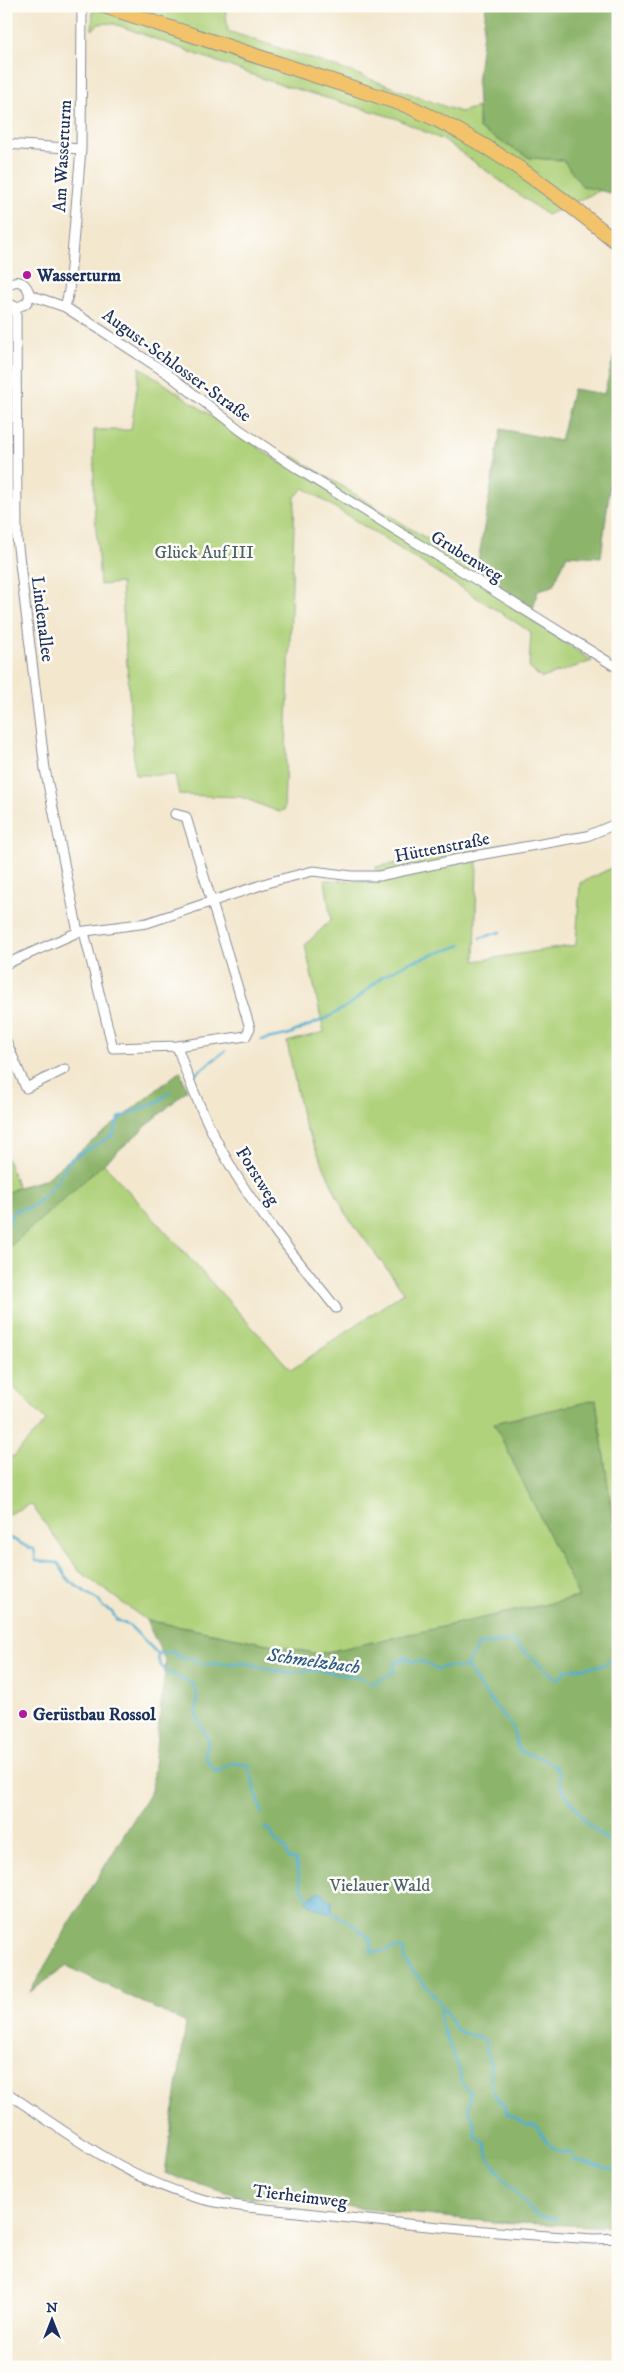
<svg xmlns="http://www.w3.org/2000/svg" width="624" height="2373" font-family="'IM FELL DW Pica',serif">
  <style>
    .green { fill: #b0d27b; stroke: #66806c }
    .forest { fill: #8cb46b; stroke: #547264 }
    .water { fill: #52afd0; stroke: #366f97 }
    .lines { fill: none; stroke-linecap: round; stroke-linejoin: round }
    .stream { stroke: #52afd0; stroke-width: 2.5 }
    .street-casing { stroke: #878b96; stroke-width: 11 }
    .primary-casing { stroke: #878b96; stroke-width: 16 }
    .street { stroke: #fff; stroke-width: 9 }
    .primary { stroke: #f2c36a; stroke-width: 14 }
    .poi-dot { fill: #b5179e; stroke: #fdfcf7; stroke-width: 2 }
    .labels { text-anchor: middle; stroke-width: 5; stroke-linejoin: round; paint-order: stroke }
    .street-label { font-size: 18px; fill: #1b2f5e; stroke: #fdfcf7 }
    .poi-label { font-size: 18px; font-weight: bold; fill: #1b2f5e; stroke: #fdfcf7; text-anchor: start }
    .park-label { font-size: 18px; fill: #486067; stroke: #fdfcf7 }
    .water-label { font-size: 19px; font-style: italic; fill: #2e5c86; stroke: #fdfcf7 }
  </style>
  <rect width="100%" height="100%" fill="#fdfcf7"/>
  <filter id="ink" filterUnits="userSpaceOnUse"><feTurbulence type="fractalNoise" baseFrequency=".02" numOctaves="2"/><feDisplacementMap in="SourceGraphic" scale="10" xChannelSelector="R" yChannelSelector="G"/><feConvolveMatrix kernelMatrix="1 2 1 2 8 2 1 2 1" color-interpolation-filters="sRGB"/></filter>
  <filter id="wash" filterUnits="userSpaceOnUse"><feTurbulence type="fractalNoise" baseFrequency=".0096" numOctaves="4" result="noise"/><feDisplacementMap in="SourceGraphic" scale="20" xChannelSelector="R" yChannelSelector="G"/><feGaussianBlur stdDeviation="1.12" result="paint"/><feColorMatrix in="noise" values="0 0 0 0 0 0 0 0 0 0 0 0 0 0 0 0 0 1.4 0 .05"/><feComposite in="paint" operator="in"/></filter>
  <g filter="url(#wash)">
    <rect width="100%" height="100%" fill="#f3e7ce"/>
    <path class="green" d="M93 6H225L228 31 351 72 460 112 478 107 480 129 530 158 563 160 582 186 601 190 547 215 447 142 395 118 272 82 112 23 99 24 92 30Z
      M140 367 288 468 293 456 468 564 478 562 481 574 533 609V622L592 661 542 678 529 668 531 632 304 488 295 497 284 810 279 812 241 797 179 795 175 775H135L121 583 100 585 94 500V430H131Z
      M475 848 477 862 475 961 576 945 580 883 618 865V1557L596 1400 495 1423 580 1597 318 1654 146 1620 79 1571 31 1504 6 1515V1454L13 1457 46 1421 6 1379V1250L103 1163 291 1370 404 1292 345 1213 303 1121 287 1042 324 1032 305 945 331 920 325 880 379 882 376 867Z
      M6 1157 18 1187 6 1194Z"/>
    <path class="forest" d="M486 6H618V195L582 186 563 160 530 158 479 129 477 84Z
      M614 356 618 357V421L601 557 567 555 553 586 538 590 533 609 481 574 478 562 501 429 560 441 573 389 604 394Z
      M180 1071 187 1090 6 1250V1194L18 1187 44 1180Z
      M596 1400 618 1557V2227L494 2222 239 2196 165 2173 186 2023 67 1966 30 1992 68 1926 151 1791 166 1662 146 1620 318 1654 579 1597 494 1423Z"/>
    <path class="water" d="M319 1891 332 1901V1914L314 1907 306 1901Z"/>
    <g class="lines">
      <path class="stream" d="M480 938 500 932
        M261 1040 287 1035 327 1018 352 1003 382 977 405 964 462 945
        M194 1075 225 1051
        M6 1229 14 1211 32 1207 36 1203 51 1189 71 1159 113 1135 119 1118 159 1101 171 1091
        M6 1537C17 1539 23 1547 34 1549L36 1561 58 1563 69 1581 99 1601 103 1607 112 1612 117 1620 130 1626 158 1654C170 1652 172 1649 181 1659L191 1658 202 1664 245 1663 286 1673 314 1670 362 1678 373 1684 395 1671 394 1663 407 1657 412 1662 422 1661 438 1670 446 1666 465 1669 478 1645 512 1641 558 1680 566 1670 604 1665 618 1656
        M158 1654C156 1673 182 1677 195 1686L197 1699 196 1715 208 1740 205 1757 216 1772 232 1763 248 1765 262 1813
        M467 1666 479 1686 512 1726 519 1751 544 1759 555 1766 560 1775 561 1787 588 1825C598 1829 601 1837 610 1842L618 1841
        M264 1828 271 1830 275 1841 285 1848 288 1858 295 1860 302 1889 309 1899
        M330 1912 354 1925 371 1940V1952L388 1951 391 1948 403 1949 405 1961 441 2004 440 2022 460 2071 461 2082 470 2092 469 2109 475 2126V2136L486 2144 488 2156 503 2178 531 2210 539 2216 558 2218
        M440 2010H446C449 2016 451 2025 456 2029 465 2036 477 2034 486 2042V2051L489 2054 488 2060 491 2065C489 2079 492 2099 505 2106L507 2113 529 2126 534 2125C549 2140 546 2152 572 2153L574 2160 618 2171"/>
    </g>
  </g>
  <g filter="url(#ink)">
    <g class="lines">
      <g class="street-casing">
        <path id="street" d="M6 144 81 149
          M6 288C22 268 41 301 20 306 14 308 10 305 6 300
          M30 295 65 307 101 330 168 374 240 430 301 471 618 668
          M16 307 17 539 45 769 78 932
          M65 307 69 291 81 149 82 6
          M84 932 113 1048 177 1046 246 1036 250 1028 186 817 175 814
          M6 964 78 932 147 923 270 882 313 871 352 876H379L473 856 587 836 618 823
          M6 1041 26 1088 65 1069
          M177 1046C196 1104 224 1162 261 1212 284 1245 311 1276 336 1308
          M6 2092C65 2132 125 2177 194 2197 233 2208 275 2209 314 2214 407 2225 500 2233 594 2239L618 2238"/>
      </g>
      <g class="primary-casing">
        <path id="primary" d="M104 6 408 106C491 143 548 187 618 243"/>
      </g>
      <use href="#street" class="street"/>
      <use href="#primary" class="primary"/>
    </g>
  </g>
  <g class="poi-dot">
    <circle cx="27" cy="275" r="5"/>
    <circle cx="23" cy="1714" r="5"/>
  </g>
  <g class="labels">
    <g class="street-label">
      <text transform="translate(62 156) rotate(-87)" y="6">Am Wasserturm</text>
      <text transform="translate(177 365) rotate(36)" y="6">August-Schlosser-Straße</text>
      <text transform="translate(467 556) rotate(32)" y="6">Grubenweg</text>
      <text transform="translate(43 619) rotate(83)" y="6">Lindenallee</text>
      <text transform="translate(442 847) rotate(-11)" y="6">Hüttenstraße</text>
      <text transform="translate(258 1176) rotate(58)" y="6">Forstweg</text>
      <text transform="translate(300 2196) rotate(7)" y="6">Tierheimweg</text>
    </g>
    <g class="poi-label">
      <text x="37" y="281">Wasserturm</text>
      <text x="33" y="1720">Gerüstbau Rossol</text>
    </g>
    <g class="park-label">
      <text x="204" y="558">Glück Auf III</text>
      <text x="380" y="1891">Vielauer Wald</text>
    </g>
    <g class="water-label">
      <text transform="translate(314 1660) rotate(8)" y="7">Schmelzbach</text>
    </g>
  </g>
  <rect width="624" height="2373" fill="none" stroke="#fdfcf7" stroke-width="25"/>
  <g transform="translate(52 2320)" stroke="#fdfcf7" stroke-width="4" paint-order="stroke">
  <path d="M0-4L9 19L0 12L-9 19Z" fill="#1b2f5e"/>
  <text y="-8" font-size="14" font-weight="bold" text-anchor="middle" fill="#1b2f5e">N</text>
  </g>
</svg>
